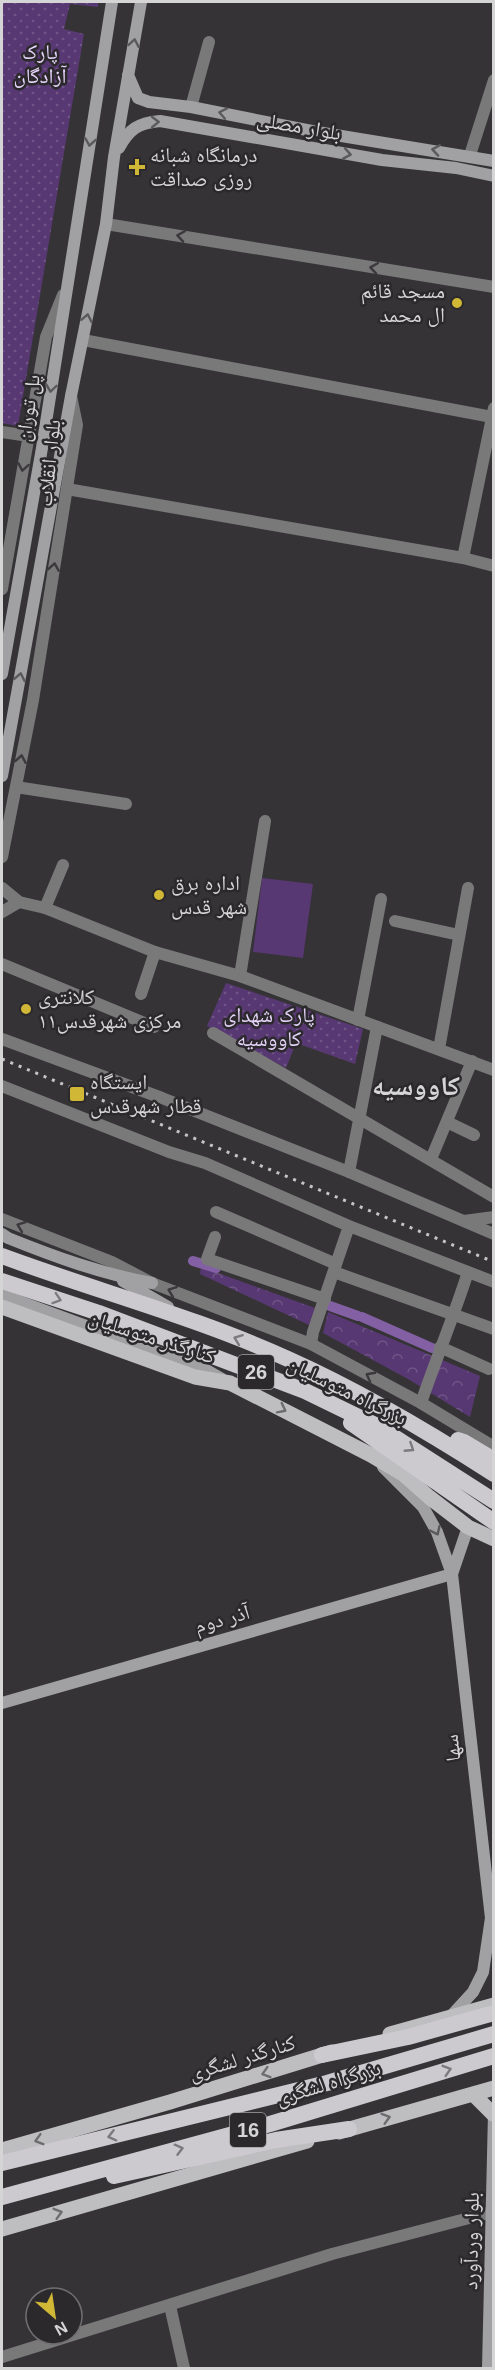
<svg xmlns="http://www.w3.org/2000/svg" width="495" height="2370" font-family="Arial,'Noto Naskh Arabic',sans-serif">
  <style>
    .forest { fill: url(#forest-crowns) }
    .park { fill: url(#park-dots) }
    .pitch { fill: #583873 }
    .lines { fill: none; stroke-linecap: round; stroke-linejoin: round }
    .canal { stroke: #8360a3; stroke-width: 10 }
    .minor { stroke: #7a797a; stroke-width: 12 }
    .tertiary { stroke: #7a797a; stroke-width: 12 }
    .secondary { stroke: #a1a0a2; stroke-width: 12 }
    .primary { stroke: #bebdc0; stroke-width: 15 }
    .trunk { stroke: #cccace; stroke-width: 16 }
    .rail { stroke: #c5c5c6; stroke-width: 3; stroke-dasharray: 3 6; stroke-linecap: butt }
    .oneway { stroke: #5a595b }
    .oneway2 { stroke: #3b393c }
    .oneway3 { stroke: #7c7a7d }
    .oneway4 { stroke: #6d6c6f }
    .poi-dot { fill: #d1b736; stroke: #2b292c; stroke-width: 2 }
    .labels { text-anchor: middle; stroke-width: 5; stroke-linejoin: round; paint-order: stroke }
    .shield { fill: #2b292c; stroke: #a2a1a3; stroke-width: 1.5 }
    .shield-label { font-size: 20px; font-weight: bold; fill: #d5d5d6 }
    .park-label { font-size: 21px; fill: #e6d4fa; stroke: #2b292c }
    .street-label { font-size: 21px; fill: #d5d5d6; stroke: #2b292c }
    .poi-label { font-size: 21px; fill: #d5d5d6; stroke: #2b292c; text-anchor: start }
    .district-label { font-size: 27px; font-weight: bold; fill: #d5d5d6; stroke: #2b292c }
  </style>
  <defs>
    <pattern id="forest-crowns" width="20" height="18" patternUnits="userSpaceOnUse" patternTransform="scale(1.5)"><rect width="20" height="18" fill="#583873"/><path d="M2 6a3 3 0 1 1 6 0M12 15a3 3 0 1 1 6 0" fill="none" stroke="#6f5486"/></pattern>
    <pattern id="park-dots" width="8" height="8" patternUnits="userSpaceOnUse" patternTransform="scale(1.5)"><rect width="8" height="8" fill="#583873"/><path d="M2 2h.1M6 6h.1" fill="none" stroke="#6f5486" stroke-width="1.8" stroke-linecap="round"/></pattern>
  </defs>
  <rect width="100%" height="100%" fill="#353336"/>
  <path class="forest" d="M201 1267 315 1308 309 1325 200 1274Z
    M328 1312 480 1376 470 1417 408 1379 323 1333Z"/>
  <path class="park" d="M2 2H98V7L70 4 64 29 84 34 18 426 2 423Z
    M226 983 363 1029 355 1064 296 1043 286 1068 207 1026Z"/>
  <path class="pitch" d="M262 878 313 884 303 958 253 952Z"/>
  <g class="lines">
    <path class="canal" d="M193 1261 216 1268
      M330 1306 358 1316
      M362 1317 432 1348"/>
    <path class="minor" d="M191 107 209 42
      M470 155 494 80
      M106 224 494 287
      M83 340 492 417
      M67 489 463 558 494 566
      M463 558 494 408
      M16 787 126 804
      M45 908 63 865
      M395 921 459 935
      M2 964 154 1027
      M240 976 265 821
      M141 994 155 952
      M358 1020 381 899
      M213 1033 494 1197
      M439 1049 468 888
      M2 1086 169 1152 205 1163 349 1226 494 1282
      M447 1122 474 1135
      M431 1159 472 1061
      M349 1172 377 1027
      M216 1212 336 1264
      M464 1221 494 1217
      M215 1237 207 1259 325 1299
      M334 1272 494 1329
      M311 1344 313 1332 349 1226
      M440 1347 489 1369
      M421 1403C436 1359 454 1316 468 1272
      M170 2306 184 2368"/>
    <path class="tertiary" d="M2 432 29 436
      M2 589 46 337 63 295
      M2 857 33 700 77 425 71 396
      M2 888 19 902 45 908 155 952 240 976 494 1070
      M2 912 19 902
      M2 1039 162 1098 349 1172 494 1234
      M2 1219 112 1262 152 1283 311 1344 421 1403 494 1447
      M2 2357 332 2254 492 2212"/>
    <path class="secondary" d="M128 75 138 98 149 102 191 107 317 132 494 161
      M119 148C129 129 138 123 160 121L382 160 456 168 494 176
      M2 674 42 448 112 2
      M2 776 71 396 106 224 114 157 141 2
      M2 1234 8 1238C55 1257 102 1274 152 1283
      M123 1281 168 1307
      M2 1295 208 1371 222 1379
      M383 1467 423 1507 437 1532 452 1574 491 1918 494 1926
      M452 1574 468 1527
      M2 1703 452 1574
      M451 2016 473 1992 483 1972 491 1918
      M488 2368 494 2113"/>
    <path class="primary" d="M2 1307 195 1377 230 1383 238 1387 371 1455 403 1474 429 1497 468 1527 494 1539
      M390 2034 494 2005
      M473 2094 493 2114
      M339 2132 494 2088
      M2 2150 170 2102 332 2052
      M2 2229 307 2141"/>
    <path class="trunk" d="M2 1256C96 1291 196 1317 288 1359 360 1391 427 1431 494 1474
      M2 1281 99 1313 305 1391 377 1426 494 1501
      M351 1423 494 1522
      M458 1440 464 1442 494 1460
      M322 2055 408 2037 494 2013
      M2 2163 327 2083 494 2034
      M114 2176 276 2140 349 2129
      M2 2197 270 2124 494 2056"/>
    <path class="rail" d="M2 1059 494 1262"/>
  </g>
  <defs><path id="oneway-chevron" d="M-2-3.5L2.5 0L-2 3.5" fill="none" stroke-width="1.6" stroke-linecap="round" stroke-linejoin="round" transform="scale(1.5)"/></defs>
  <g class="oneway">
    <use href="#oneway-chevron" transform="translate(134 43) rotate(-80)"/>
    <use href="#oneway-chevron" transform="translate(223 113) rotate(-169)"/>
    <use href="#oneway-chevron" transform="translate(155 122) rotate(-1)"/>
    <use href="#oneway-chevron" transform="translate(90 142) rotate(99)"/>
    <use href="#oneway-chevron" transform="translate(436 150) rotate(-171)"/>
    <use href="#oneway-chevron" transform="translate(347 154) rotate(10)"/>
    <use href="#oneway-chevron" transform="translate(87 318) rotate(-79)"/>
    <use href="#oneway-chevron" transform="translate(51 388) rotate(98)"/>
    <use href="#oneway-chevron" transform="translate(20 677) rotate(-79)"/>
    <use href="#oneway-chevron" transform="translate(436 1531) rotate(65)"/>
  </g>
  <g class="oneway2">
    <use href="#oneway-chevron" transform="translate(181 236) rotate(-171)"/>
    <use href="#oneway-chevron" transform="translate(374 268) rotate(-171)"/>
    <use href="#oneway-chevron" transform="translate(23 467) rotate(100)"/>
    <use href="#oneway-chevron" transform="translate(54 567) rotate(-81)"/>
    <use href="#oneway-chevron" transform="translate(21 759) rotate(-80)"/>
    <use href="#oneway-chevron" transform="translate(21 1226) rotate(-159)"/>
    <use href="#oneway-chevron" transform="translate(172 1291) rotate(-159)"/>
    <use href="#oneway-chevron" transform="translate(370 1376) rotate(-152)"/>
  </g>
  <g class="oneway3">
    <use href="#oneway-chevron" transform="translate(57 1299) rotate(18)"/>
    <use href="#oneway-chevron" transform="translate(238 1339) rotate(-159)"/>
    <use href="#oneway-chevron" transform="translate(410 1448) rotate(33)"/>
    <use href="#oneway-chevron" transform="translate(447 2070) rotate(-17)"/>
    <use href="#oneway-chevron" transform="translate(112 2136) rotate(166)"/>
    <use href="#oneway-chevron" transform="translate(179 2149) rotate(-15)"/>
  </g>
  <g class="oneway4">
    <use href="#oneway-chevron" transform="translate(282 1409) rotate(27)"/>
    <use href="#oneway-chevron" transform="translate(266 2073) rotate(163)"/>
    <use href="#oneway-chevron" transform="translate(386 2118) rotate(-16)"/>
    <use href="#oneway-chevron" transform="translate(39 2140) rotate(164)"/>
    <use href="#oneway-chevron" transform="translate(58 2213) rotate(-16)"/>
  </g>
  <g class="poi-dot">
    <path d="M134 158h6v6h6v6h-6v6h-6v-6h-6v-6h6z"/>
    <circle cx="457" cy="303" r="6"/>
    <circle cx="159" cy="895" r="6"/>
    <circle cx="26" cy="1009" r="6"/>
    <rect x="69" y="1086" width="16" height="16" rx="3"/>
  </g>
  <g class="labels">
    <g class="shield">
      <rect x="238" y="1355" width="36" height="34" rx="4.5"/>
      <rect x="230" y="2113" width="36" height="34" rx="4.5"/>
    </g>
    <g class="shield-label">
      <text x="256" y="1379">26</text>
      <text x="248" y="2137">16</text>
    </g>
    <g class="park-label">
      <text x="40" y="59">پارک<tspan x="40" dy="24">آزادگان</tspan></text>
      <text x="269" y="1022">پارک شهدای<tspan x="269" dy="24">کاووسیه</tspan></text>
    </g>
    <g class="street-label">
      <text transform="translate(299 126) rotate(10)" y="7">بلوار مصلی</text>
      <text transform="translate(28 408) rotate(-81)" y="7">پل توران</text>
      <text transform="translate(49 463) rotate(-84)" y="7">بلوار انقلاب</text>
      <text transform="translate(152 1337) rotate(18)" y="7">کنارگذر متوسلیان</text>
      <text transform="translate(347 1391) rotate(26)" y="7">بزرگراه متوسلیان</text>
      <text transform="translate(222 1619) rotate(-16)" y="7">آذر دوم</text>
      <text transform="translate(452 1748) rotate(-96)" y="7">سها</text>
      <text transform="translate(242 2058) rotate(-17)" y="7">کنارگذر لشگری</text>
      <text transform="translate(328 2083) rotate(-17)" y="7">بزرگراه لشگری</text>
      <text transform="translate(471 2241) rotate(-89)" y="7">بلوار وردآورد</text>
    </g>
    <g class="poi-label">
      <text x="150" y="162">درمانگاه شبانه<tspan x="150" dy="24">روزی صداقت</tspan></text>
      <text x="445" y="298" text-anchor="end">مسجد قائم<tspan x="445" dy="24">ال محمد</tspan></text>
      <text x="171" y="890">اداره برق<tspan x="171" dy="24">شهر قدس</tspan></text>
      <text x="38" y="1004">کلانتری<tspan x="38" dy="24">۱۱مرکزی شهرقدس</tspan></text>
      <text x="90" y="1089">ایستگاه<tspan x="90" dy="24">قطار شهرقدس</tspan></text>
    </g>
    <g class="district-label">
      <text x="416" y="1095">کاووسیه</text>
    </g>
  </g>
  <rect width="495" height="2370" fill="none" stroke="#d5d5d6" stroke-width="6"/>
  <g transform="translate(54 2316) rotate(151)"><circle r="28" fill="#2b292c" stroke="#6f6e70" stroke-width="1.5"/>
  <path d="M0-4.5L10 22L0 15L-10 22Z" fill="#d1b736"/>
  <text y="-9" font-size="16" font-weight="bold" text-anchor="middle" fill="#d5d5d6">N</text>
  </g>
</svg>
